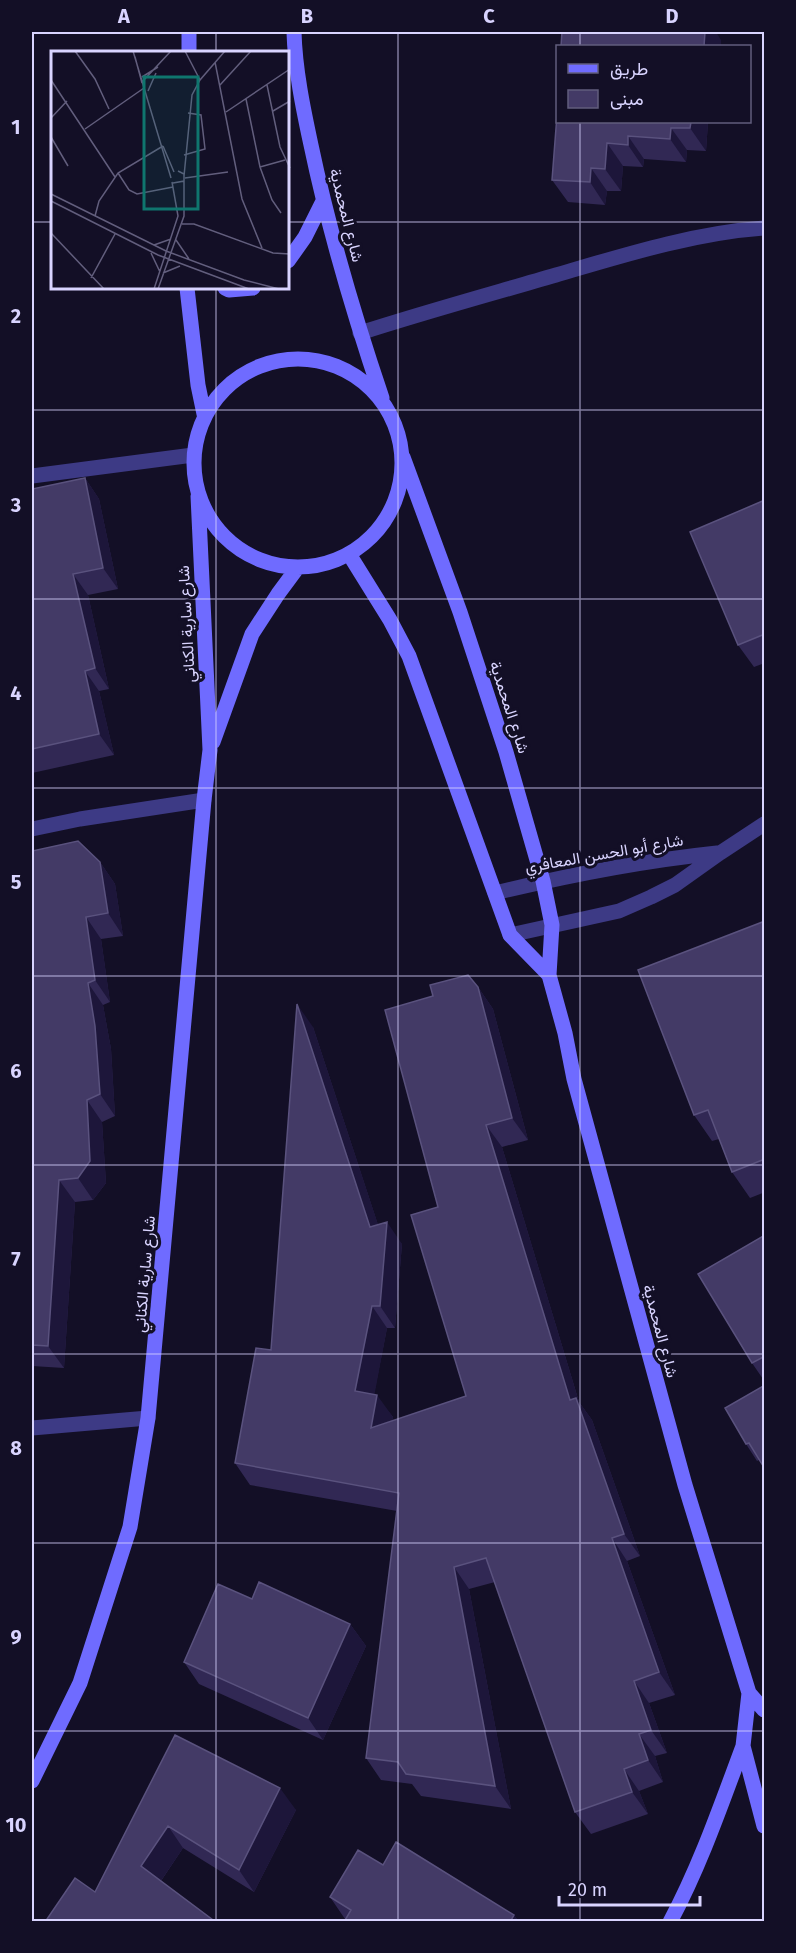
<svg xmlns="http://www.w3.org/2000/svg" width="796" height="1953" font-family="'Fira Sans',Vazirmatn,sans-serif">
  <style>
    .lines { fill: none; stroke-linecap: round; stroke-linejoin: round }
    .street { stroke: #3d3a85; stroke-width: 15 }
    .secondary { stroke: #6f6bff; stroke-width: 15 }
    .wall { fill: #312854 }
    .shaded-wall { fill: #1d163a }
    .building { fill: #433a66; stroke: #5a527e; stroke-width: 1.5 }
    .grid { fill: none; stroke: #d9d4ff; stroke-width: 1.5; stroke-opacity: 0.55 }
    .labels { text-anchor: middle; stroke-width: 6; stroke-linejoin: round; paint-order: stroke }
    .street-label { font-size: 16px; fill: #d9d4ff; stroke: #130f26 }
    .inset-road { fill: none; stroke: #625e7d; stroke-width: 1.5 }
    .view { fill: #0f766e; fill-opacity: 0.15; stroke: #0f766e; stroke-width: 3 }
    .inset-edge { fill: none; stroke: #d9d4ff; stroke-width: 3 }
    .neatline { fill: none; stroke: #d9d4ff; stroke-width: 2 }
    .grid-label { font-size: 20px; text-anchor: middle; font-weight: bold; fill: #d9d4ff }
  </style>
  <rect width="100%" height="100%" fill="#130f26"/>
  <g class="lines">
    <path class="street" d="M360 333C425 312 491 294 556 275 624 255 694 233 764 228
      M32 476 193 455
      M32 829 80 819 204 800
      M495 893C569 875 642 861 717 853
      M510 935 619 911 651 897 675 885 720 853 764 824
      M32 1428 148 1418"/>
    <path class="secondary" d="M294 32C295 69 303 108 311 145 329 231 354 315 382 398
      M189 52V32
      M288 261 305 237 323 201
      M187 288 198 385 204 414
      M225 288 229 290 253 288
      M194 463a104 104 0 1 1 208 0a104 104 0 1 1-208 0Z
      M403 457 460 612 506 752 543 881 552 925 549 975 565 1033 574 1079 685 1485 749 1693 764 1710
      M349 554 390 620 409 656 510 935 549 975
      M213 742 252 634 278 594 298 567
      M749 1693 743 1746 764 1826
      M32 1781 80 1683 130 1527 148 1418 204 800 210 750 198 496
      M670 1922C700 1866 721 1805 743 1746"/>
  </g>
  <path class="wall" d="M558 122H708L706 151 687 150 686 162 644 159 643 167 623 166 621 191H607L605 205 568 202 552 180Z
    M85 478 99 499 118 589 88 595 109 689 99 691 114 755 32 773V489Z
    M765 500V663L754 667 738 645Z
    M32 851 100 862 115 884 123 936 101 939 110 1002 103 1005 111 1049 115 1116 102 1122 106 1183 93 1200 75 1202 64 1368 32 1366Z
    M765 921V1192L750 1198 732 1172 719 1139 712 1141 694 1115Z
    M478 987 493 1009 528 1140 502 1147 579 1402 592 1420 640 1556 627 1561 675 1695 649 1703 667 1753 655 1756 663 1782 639 1791 648 1814 591 1834 575 1812 495 1582 469 1589 511 1809 421 1796 412 1784 381 1780 366 1758 397 1511 250 1485 235 1463 271 1350 313 1027 378 1225 402 1244 395 1328H387L374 1394 393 1417 392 1421 466 1396 438 1207Z
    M765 1235V1382L752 1363Z
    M765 1385 759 1460 757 1461 746 1444Z
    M252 1599 350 1624 366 1646 323 1740 199 1684 184 1662Z
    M175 1735 296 1810 254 1892 183 1848 161 1881 214 1922H45L95 1892Z
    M383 1865 514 1915 519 1922H344L345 1919 330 1897Z"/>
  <path class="shaded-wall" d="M705 32H716L721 40V46H704Z
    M691 122H708L706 151 690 128Z
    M671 128 687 150 686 162 670 139Z
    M628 136 644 159 643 167 628 145Z
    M607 143 623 166 621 191 605 169Z
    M591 168 607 191 605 205 590 182Z
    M85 478 99 499 118 589 103 568Z
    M73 574 88 595 109 689 95 668Z
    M85 671 99 691 114 755 99 734Z
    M100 862 115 884 123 936 108 913Z
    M86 917 101 939 110 1002 95 980Z
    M88 983 103 1005 111 1049 115 1116 100 1094Z
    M478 987 493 1009 528 1140 512 1118Z
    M297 1004 313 1027 385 1246 387 1222 402 1244 395 1328 380 1306 370 1227Z
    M87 1100 102 1122 106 1183 93 1200 78 1178Z
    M486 1125 502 1147 579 1402 592 1420 640 1556 624 1534 570 1400Z
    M59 1180 75 1202 64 1368 48 1346Z
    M372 1306 387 1328 371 1413 355 1391Z
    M377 1395 393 1417 386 1450 371 1428Z
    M612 1538 627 1561 675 1695 659 1672Z
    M454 1567 469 1589 511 1809 495 1786Z
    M350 1624 366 1646 323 1740 308 1718Z
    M634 1681 649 1703 667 1753 651 1730Z
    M639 1734 655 1756 663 1782 648 1760Z
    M624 1769 639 1791 648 1814 632 1792Z
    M280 1788 296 1810 254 1892 239 1870Z
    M168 1826 183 1848 156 1888 141 1866Z
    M514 1915 519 1922H510Z"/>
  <path class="building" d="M562 32H705L704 46H561Z
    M558 102V122H691L690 128H671L670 139 628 136V145L607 143 605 169 591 168 590 182 552 180Z
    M85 478 103 568 73 574 95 668 85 671 99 734 32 749V489Z
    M765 500V634L738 645 690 532Z
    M78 841 100 862 108 913 86 917 95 980 88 983 95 1026 100 1094 87 1100 90 1161 78 1178 59 1180 48 1346 32 1345V851Z
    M765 921V1159L732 1172 708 1110 694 1115 638 970Z
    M468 975 478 987 512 1118 486 1125 570 1400 576 1398 624 1534 612 1538 659 1672 634 1681 651 1730 639 1734 648 1760 624 1769 632 1792 575 1812 486 1558 454 1567 495 1786 406 1774 398 1762 366 1758 399 1493 235 1463 256 1348 271 1350 297 1004 370 1227 387 1222 380 1306H372L355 1391 377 1395 371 1428 466 1396 411 1215 438 1207 385 1010 433 996 430 985Z
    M765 1235V1356L752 1363 698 1274Z
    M765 1385V1469L749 1443 746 1444 725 1408Z
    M259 1582 350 1624 308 1718 184 1662 218 1584 252 1599Z
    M175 1735 280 1788 239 1870 168 1826 141 1866 213 1920 212 1922H45L75 1878 95 1892Z
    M396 1842 514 1915 510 1922H344L351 1910 330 1897 358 1850 383 1865Z"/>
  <path class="grid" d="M216 32V52M398 32V1922M580 32V46M580 122V1922M32 222H52M288 222H764M216 288V1922M32 410H764M32 599H764M32 788H764M32 976H764M32 1165H764M32 1354H764M32 1543H764M32 1731H764"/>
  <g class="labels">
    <g class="street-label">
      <text transform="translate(347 215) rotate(76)" y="6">شارع المحمدية</text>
      <text transform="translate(186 624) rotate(-93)" y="6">شارع سارية الكناني</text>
      <text transform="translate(510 707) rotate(72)" y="6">شارع المحمدية</text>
      <text transform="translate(604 853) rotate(-10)" y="6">شارع أبو الحسن المعافري</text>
      <text transform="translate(144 1274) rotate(-85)" y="6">شارع سارية الكناني</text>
      <text transform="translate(661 1331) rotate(75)" y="6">شارع المحمدية</text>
    </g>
  </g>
  <g transform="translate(51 51)">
    <rect width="238" height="238" fill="#130f26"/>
    <path class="inset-road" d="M24 0 44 28 58 58M82 0 120 127M134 0 149 29M84 6 91 32M164 11 191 148 211 197M91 26 107 16M0 29 64 126M91 31 120 0M169 34 200 0M216 34 229 96 239 117M97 40 105 22M195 48 209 116 221 149 230 162M222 60 239 50M175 61 239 18M0 67 16 50M34 78 93 37M0 86 17 115M112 95 123 121M133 104 154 98 150 64 137 62M209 116 234 109M67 122 78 139 86 143 122 136M133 125 141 44 149 29 174 0M134 127 177 121M122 132 133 130V123L127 120M0 143 115 200 193 229 228 238M0 150 107 204 198 238M44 165 48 150 67 122 112 95M131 173H143L222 202 239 203M0 182 53 238M125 189 138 208M103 194 120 188M100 202 109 221M112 222 129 215M40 227 64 183M103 238 127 165 121 131M107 238 133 165V130"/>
    <path class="view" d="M93 26H147V158H93Z"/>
    <rect width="238" height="238" class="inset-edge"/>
  </g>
  <rect width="796" height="1953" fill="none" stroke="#130f26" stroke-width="66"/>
  <rect x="556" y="45" width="195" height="78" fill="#130f26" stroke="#625e7d" stroke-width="1.5"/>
  <rect x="568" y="64" width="30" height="9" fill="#6f6bff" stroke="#625e7d" stroke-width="1.5"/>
  <text x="610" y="75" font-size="18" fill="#d9d4ff">طريق</text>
  <rect x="568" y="90" width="30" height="18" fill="#433a66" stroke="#625e7d" stroke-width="1.5"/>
  <text x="610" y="105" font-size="18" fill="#d9d4ff">مبنى</text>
  <path d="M559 1896v9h141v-9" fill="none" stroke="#d9d4ff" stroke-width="3"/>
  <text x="568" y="1896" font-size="18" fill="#d9d4ff" stroke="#130f26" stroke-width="4.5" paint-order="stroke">20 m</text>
  <rect x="33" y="33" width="730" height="1887" class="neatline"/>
  <g class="grid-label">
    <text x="124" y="23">A</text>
    <text x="307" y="23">B</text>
    <text x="489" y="23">C</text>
    <text x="672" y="23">D</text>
    <text x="16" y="134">1</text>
    <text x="16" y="323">2</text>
    <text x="16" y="512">3</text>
    <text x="16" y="700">4</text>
    <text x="16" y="889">5</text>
    <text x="16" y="1078">6</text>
    <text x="16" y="1266">7</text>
    <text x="16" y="1455">8</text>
    <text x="16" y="1644">9</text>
    <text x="16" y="1832">10</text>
  </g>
</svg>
